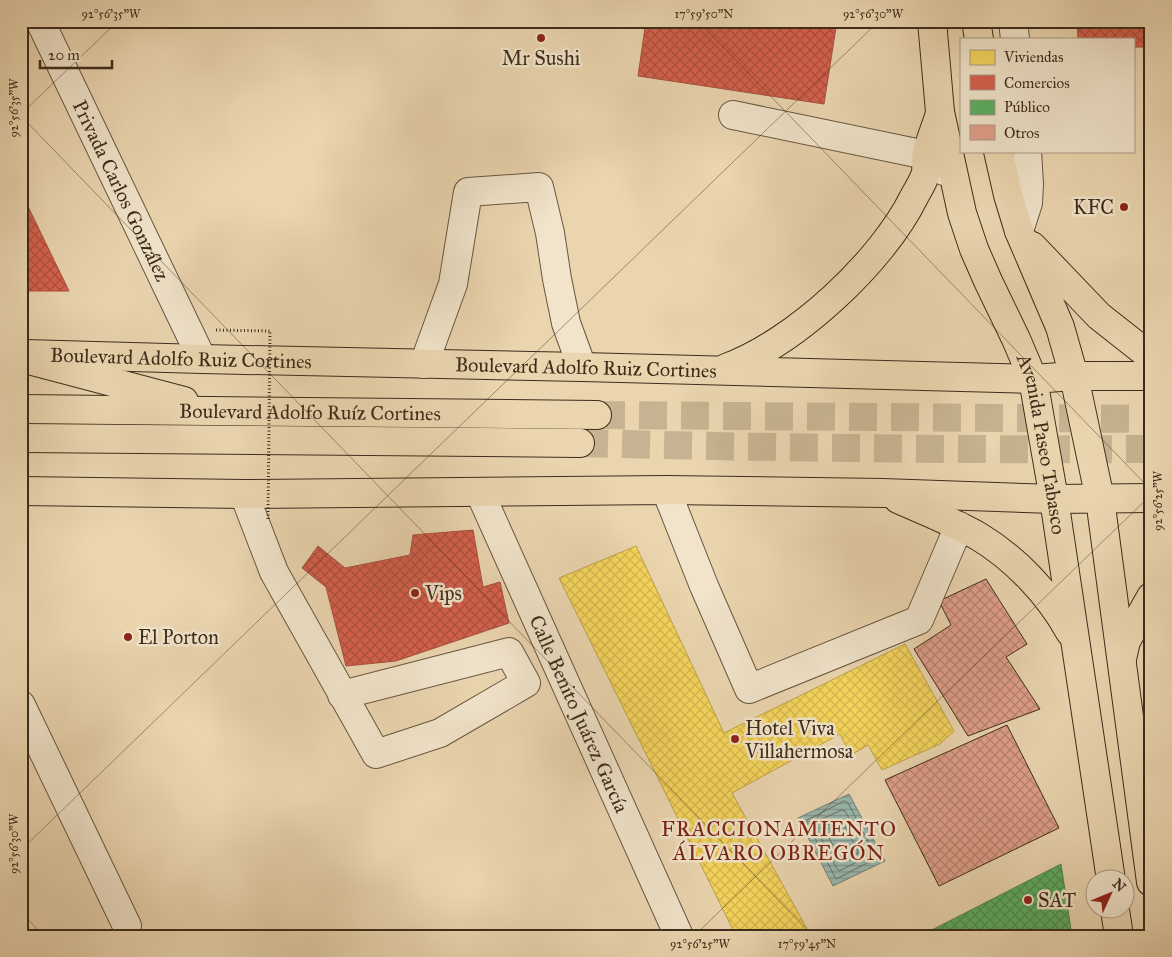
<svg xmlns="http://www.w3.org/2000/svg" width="1172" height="957" font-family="'IM FELL Great Primer',serif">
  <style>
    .water { fill: url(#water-rules); stroke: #748074 }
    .homes { fill: url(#homes-cross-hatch); stroke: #bea248 }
    .shops { fill: url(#shops-cross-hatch); stroke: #a8503e }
    .public { fill: url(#public-cross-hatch); stroke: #51874c }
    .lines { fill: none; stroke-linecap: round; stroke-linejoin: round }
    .shore { stroke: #6a7265; stroke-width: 1 }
    .building { fill: url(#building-cross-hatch); stroke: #3d2c1b }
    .highway-tunnel { stroke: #c7b391; stroke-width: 28; stroke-dasharray: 28 14; stroke-linecap: butt }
    .minor-casing { stroke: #685640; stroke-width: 30 }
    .major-casing { stroke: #3d2c1b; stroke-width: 30 }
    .highway-casing { stroke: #3d2c1b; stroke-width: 30 }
    .path { stroke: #3d2c1b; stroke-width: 3; stroke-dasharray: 1 2.5; stroke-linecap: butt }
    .minor { stroke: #f1e4cb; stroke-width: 28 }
    .major { stroke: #ead5af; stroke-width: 28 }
    .highway { stroke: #ead5af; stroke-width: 28 }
    .path-bridge { stroke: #3d2c1b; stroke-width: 3; stroke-dasharray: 1 2.5; stroke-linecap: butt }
    .ticks { fill: none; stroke: #3d2c1b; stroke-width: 1; stroke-opacity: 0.45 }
    .poi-dot { fill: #8f2418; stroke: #f1e4cb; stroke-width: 2 }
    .labels { text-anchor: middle; stroke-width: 5; stroke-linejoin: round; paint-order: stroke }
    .poi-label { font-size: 20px; fill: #3d2c1b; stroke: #f1e4cb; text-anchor: start }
    .street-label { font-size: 20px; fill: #3d2c1b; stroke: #f1e4cb }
    .neighbourhood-label { font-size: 21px; letter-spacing: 1px; fill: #7a1f14; stroke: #f1e4cb }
    .neatline { fill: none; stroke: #3d2c1b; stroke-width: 2 }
    .ticks-label { font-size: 12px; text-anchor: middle; fill: #3d2c1b }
  </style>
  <defs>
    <pattern id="water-rules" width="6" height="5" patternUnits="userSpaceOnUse" patternTransform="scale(1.25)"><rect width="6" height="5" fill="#98b8af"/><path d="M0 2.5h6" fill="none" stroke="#7d968e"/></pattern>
    <pattern id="homes-cross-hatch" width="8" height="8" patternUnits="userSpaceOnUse" patternTransform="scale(1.25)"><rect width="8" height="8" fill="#f6d55c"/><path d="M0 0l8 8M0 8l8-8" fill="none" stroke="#d4b74f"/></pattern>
    <pattern id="shops-cross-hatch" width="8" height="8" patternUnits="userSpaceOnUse" patternTransform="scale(1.25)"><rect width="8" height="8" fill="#d6604d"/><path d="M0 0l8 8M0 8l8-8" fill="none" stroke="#af4f3f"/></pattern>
    <pattern id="public-cross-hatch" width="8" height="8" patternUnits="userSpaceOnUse" patternTransform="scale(1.25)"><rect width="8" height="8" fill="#5aae61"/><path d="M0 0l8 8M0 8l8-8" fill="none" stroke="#4c8e4f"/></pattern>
    <pattern id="building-cross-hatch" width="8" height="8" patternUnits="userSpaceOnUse" patternTransform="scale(1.25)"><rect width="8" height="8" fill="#e09f8a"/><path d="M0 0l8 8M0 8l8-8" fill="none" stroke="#b78270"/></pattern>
  </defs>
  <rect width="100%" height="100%" fill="#ead5af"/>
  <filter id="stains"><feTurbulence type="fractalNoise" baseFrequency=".004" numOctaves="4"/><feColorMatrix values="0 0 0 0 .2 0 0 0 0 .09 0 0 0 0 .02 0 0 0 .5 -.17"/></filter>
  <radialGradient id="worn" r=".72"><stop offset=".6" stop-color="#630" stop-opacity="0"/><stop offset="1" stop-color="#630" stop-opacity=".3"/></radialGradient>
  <path class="water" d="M849 794 885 861 833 886 798 818Z"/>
  <path class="homes" d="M636 546 724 733 905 644 954 731 940 744 882 770 868 745 851 755 840 734 732 793 811 936H736L559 578Z"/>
  <path class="shops" d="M646 21H837L824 104 638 76Z
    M1077 21H1150L1151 47H1133V39H1078Z
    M21 192 69 291H21Z
    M473 530 483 587 500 582 509 623 396 661 346 666 326 587 302 568 318 546 345 568 410 555 413 535Z"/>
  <path class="public" d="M1061 864 1072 936H920Z"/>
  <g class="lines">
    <path class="shore" d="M845 801 848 803 877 858 836 879 806 821Z
      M842 810 845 811 869 855 867 857 839 871 837 869 814 824 816 822Z
      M839 819 842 821 858 851 857 854 843 861 840 859 824 828 826 826Z"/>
  </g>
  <path class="building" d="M986 579 1027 644 1006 657 1040 709 968 736 914 649 951 625 939 601Z
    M1007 725 1059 828 939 886 885 780Z"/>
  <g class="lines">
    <path class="highway-tunnel" d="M597 415 1151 419
      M580 443C771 448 960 450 1151 449"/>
    <g class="minor-casing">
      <g id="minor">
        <path id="s1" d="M40 21 202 359"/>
        <path d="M1013 21 1015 39"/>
        <path d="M733 115 926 155 944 171"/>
        <path d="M1019 231 1028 203 1029 184 1027 151"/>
        <path d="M424 364 453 284 468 192 539 187 550 233 557 279 566 323 582 367"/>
        <path d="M666 490 704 586 749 689 919 620 959 526"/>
        <path id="s2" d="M480 493 679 936"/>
        <path d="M244 494 274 572 376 754 440 733 526 683 509 652 342 695"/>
        <path d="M21 705 127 926"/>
      </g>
    </g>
    <g class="major-casing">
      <g id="major">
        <path id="s3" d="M932 21 940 112 962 213 974 249 988 281 1016 339 1033 379 1054 499 1111 880"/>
        <path d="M976 21 979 39"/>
        <path d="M998 151 1008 195 1019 231 1060 327 1074 376 1100 499 1151 882"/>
        <path d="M1032 246 1099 316 1151 357"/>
        <path id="s4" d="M25 354 202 359 582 367 1033 379 1074 376H1151"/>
        <path d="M726 368C795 343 882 262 914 197 918 189 924 181 926 172 927 166 925 160 927 153 930 140 936 127 940 113"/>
        <path d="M21 491 244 494 666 490 883 493 1054 499 1151 498"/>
        <path d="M898 499C925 511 953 522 978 536 1016 559 1049 594 1070 632"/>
        <path d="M1122 659 1126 641 1151 597"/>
        <path d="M1115 910 1119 936"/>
      </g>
    </g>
    <g class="highway-casing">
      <g id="highway">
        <path d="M21 358 184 401"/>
        <path id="s5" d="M21 409 597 415"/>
        <path d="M21 438 580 443"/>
      </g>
    </g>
    <path class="path" d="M216 330 270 331"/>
    <use href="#minor" class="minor"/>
    <use href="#major" class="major"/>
    <use href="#highway" class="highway"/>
    <path class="path-bridge" d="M268 519 270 331"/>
  </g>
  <path class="ticks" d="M698 21 1151 490M21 114 118 21M21 116 813 936M21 850 879 21M21 912 44 936M694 936 1151 495"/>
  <g class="poi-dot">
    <circle cx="541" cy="38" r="5"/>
    <circle cx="1124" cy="207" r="5"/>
    <circle cx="415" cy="593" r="5"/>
    <circle cx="128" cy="637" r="5"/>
    <circle cx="735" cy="739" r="5"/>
    <circle cx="1028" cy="900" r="5"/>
  </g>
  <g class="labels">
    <g class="poi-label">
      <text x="541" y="65" text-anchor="middle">Mr Sushi</text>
      <text x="1114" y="214" text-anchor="end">KFC</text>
      <text x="425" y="600">Vips</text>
      <text x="138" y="644">El Porton</text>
      <text x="745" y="735">Hotel Viva<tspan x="745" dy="23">Villahermosa</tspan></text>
      <text x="1038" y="907">SAT</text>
    </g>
    <g class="street-label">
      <text dy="7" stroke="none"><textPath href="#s1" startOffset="188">Privada Carlos González</textPath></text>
      <text dy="7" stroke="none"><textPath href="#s4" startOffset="156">Boulevard Adolfo Ruiz Cortines</textPath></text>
      <text dy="7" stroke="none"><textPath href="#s4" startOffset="561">Boulevard Adolfo Ruiz Cortines</textPath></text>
      <text dy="7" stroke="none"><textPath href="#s5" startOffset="289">Boulevard Adolfo Ruíz Cortines</textPath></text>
      <text dy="7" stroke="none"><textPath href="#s3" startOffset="441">Avenida Paseo Tabasco</textPath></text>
      <text dy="7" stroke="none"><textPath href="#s2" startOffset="242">Calle Benito Juárez García</textPath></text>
    </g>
    <g class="neighbourhood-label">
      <text x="779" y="836">FRACCIONAMIENTO<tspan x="779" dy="24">ÁLVARO OBREGÓN</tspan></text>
    </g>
  </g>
  <rect width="1172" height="957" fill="none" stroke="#ead5af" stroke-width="55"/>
  <rect x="960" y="38" width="175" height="115" fill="#f1e4cb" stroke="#a99a85"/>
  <rect x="970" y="50" width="25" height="15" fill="#f6d55c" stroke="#a99a85"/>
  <text x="1004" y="62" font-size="15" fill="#3d2c1b">Viviendas</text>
  <rect x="970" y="75" width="25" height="15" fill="#d6604d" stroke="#a99a85"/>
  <text x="1004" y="88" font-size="15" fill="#3d2c1b">Comercios</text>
  <rect x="970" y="100" width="25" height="15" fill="#5aae61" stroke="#a99a85"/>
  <text x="1004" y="112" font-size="15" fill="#3d2c1b">Público</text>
  <rect x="970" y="125" width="25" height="15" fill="#e09f8a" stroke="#a99a85"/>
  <text x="1004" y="138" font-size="15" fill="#3d2c1b">Otros</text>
  <g transform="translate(1110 894) rotate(46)"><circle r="24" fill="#f1e4cb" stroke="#a99a85"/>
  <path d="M0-4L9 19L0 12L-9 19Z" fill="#8f2418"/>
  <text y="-8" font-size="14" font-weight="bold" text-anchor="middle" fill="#3d2c1b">N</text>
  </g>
  <path d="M40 60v8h72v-8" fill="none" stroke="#3d2c1b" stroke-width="2.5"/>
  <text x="48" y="60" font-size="15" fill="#3d2c1b" stroke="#f1e4cb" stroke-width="4" paint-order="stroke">20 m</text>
  <rect x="28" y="28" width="1116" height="902" class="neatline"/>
  <g class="ticks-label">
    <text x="111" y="18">92°56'35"W</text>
    <text x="704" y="18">17°59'50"N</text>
    <text x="873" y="18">92°56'30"W</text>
    <text transform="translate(14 108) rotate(-90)" y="4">92°56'35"W</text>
    <text transform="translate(1158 501) rotate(-90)" y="4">92°56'25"W</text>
    <text transform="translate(14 844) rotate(-90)" y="4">92°56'30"W</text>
    <text x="700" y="948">92°56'25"W</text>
    <text x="807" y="948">17°59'45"N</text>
  </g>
  <rect width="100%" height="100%" filter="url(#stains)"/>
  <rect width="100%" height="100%" fill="url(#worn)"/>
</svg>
